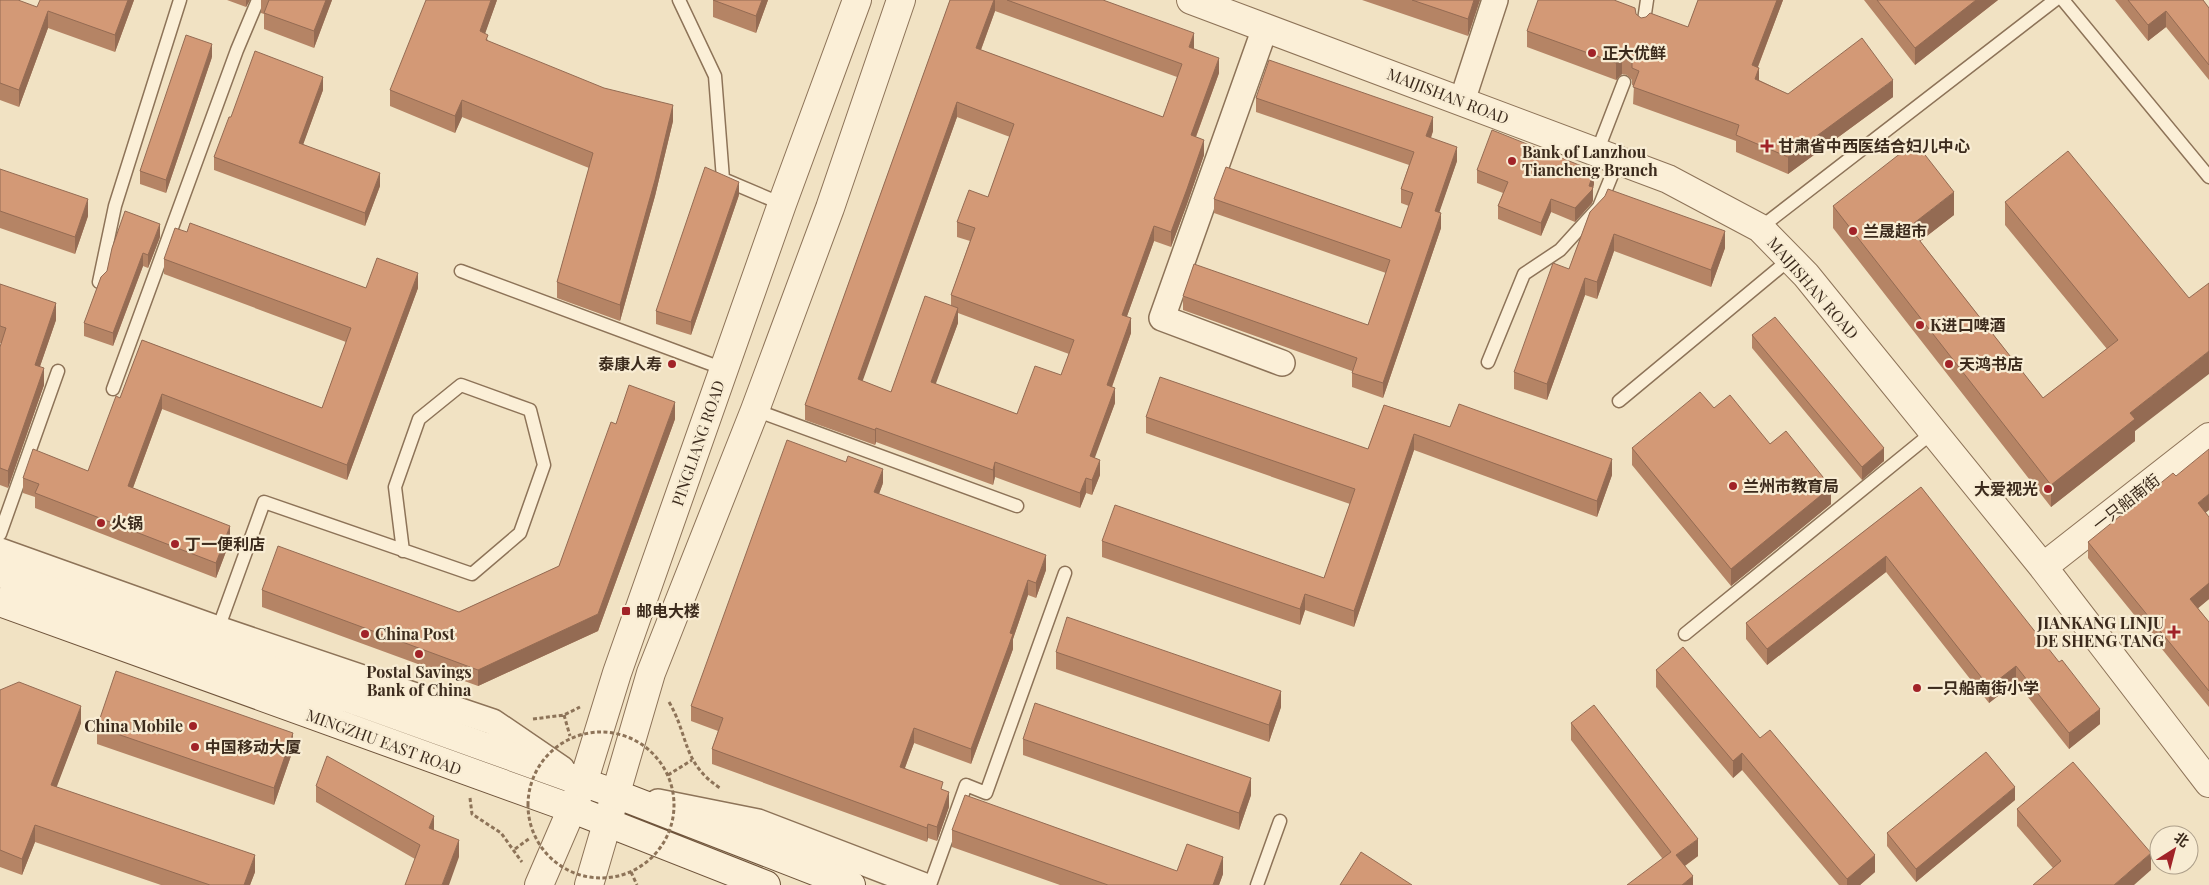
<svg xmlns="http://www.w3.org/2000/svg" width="2209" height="885" font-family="'Playfair Display','Noto Sans SC',serif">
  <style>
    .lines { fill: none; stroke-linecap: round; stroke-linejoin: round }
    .service-casing { stroke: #8d7358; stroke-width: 15 }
    .minor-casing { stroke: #8d7358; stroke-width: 28 }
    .tertiary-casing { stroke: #8d7358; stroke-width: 30 }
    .secondary-casing { stroke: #6f543b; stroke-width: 30 }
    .path { stroke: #8d7358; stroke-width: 3; stroke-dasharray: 4 2.5; stroke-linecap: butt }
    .service { stroke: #fbefd7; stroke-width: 12 }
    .minor { stroke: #fbefd7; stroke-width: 25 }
    .tertiary { stroke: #fbefd7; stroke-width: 28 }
    .secondary { stroke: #fbefd7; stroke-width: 28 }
    .path-bridge { stroke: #8d7358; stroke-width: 3; stroke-dasharray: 4 2.5; stroke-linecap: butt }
    .wall { fill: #b58465; fill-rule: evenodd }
    .shaded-wall { fill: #946b53 }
    .building { fill: #d39976; stroke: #946b53; fill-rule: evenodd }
    .poi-dot { fill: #a12328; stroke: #f8ecd3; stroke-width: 2 }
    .labels { text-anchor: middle; stroke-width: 4.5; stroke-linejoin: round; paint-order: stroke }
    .poi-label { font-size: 16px; font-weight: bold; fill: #3c2b1d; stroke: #f8ecd3; text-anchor: start }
    .street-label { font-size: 16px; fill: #3c2b1d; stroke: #f8ecd3 }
  </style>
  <rect width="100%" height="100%" fill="#f1e2c3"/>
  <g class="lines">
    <g class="service-casing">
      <path id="service" d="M679 0 715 76 723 179 782 204
        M2063 0 2209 177
        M1643 27 1647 0
        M1597 152 1624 82
        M1760 228 2055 0
        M461 271 724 369
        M99 282 115 206 180 0
        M1488 362 1524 274 1560 250 1599 207 1618 160
        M113 389 237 50 258 0
        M1619 401 1790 259
        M755 410 1017 506
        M0 534 58 371
        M218 629 264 502 472 574 520 533 544 465 530 410 461 385 419 419 395 487 403 551
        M1685 634 1933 432
        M930 885 966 785 986 793 1065 573
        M1257 885 1280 821"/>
    </g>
    <g class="minor-casing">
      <path id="minor" d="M1265 28 1162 318 1282 363
        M1462 101 1495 0
        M0 551 218 629 493 722 562 769
        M658 802 758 822 922 885"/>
    </g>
    <g class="tertiary-casing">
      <path id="tertiary" d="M1191 0 1668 179 1760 228 1806 275 2043 567 2209 783
        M2043 567 2209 437
        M539 885 583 783 617 673 782 204 857 0
        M589 885 651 673 755 410 830 208 901 0"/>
    </g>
    <g class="secondary-casing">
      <path id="secondary" d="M0 573 616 794 851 885
        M0 602 573 809 766 885"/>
    </g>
    <path class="path" d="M669 702C689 736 682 763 720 788
      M564 715 570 736
      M533 719 564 715 580 707
      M668 775 692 760
      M470 798 472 814 501 833 522 862
      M515 849 530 838
      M631 872 637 885"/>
    <use href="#service" class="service"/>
    <use href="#minor" class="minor"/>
    <use href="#tertiary" class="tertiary"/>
    <use href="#secondary" class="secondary"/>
    <path class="path-bridge" d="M528 805a73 73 0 1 1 146 0a73 73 0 1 1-146 0Z"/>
  </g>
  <path class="wall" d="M0 0 37 7 134 0 115 52 48 28 19 107 0 100Z
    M227 0H250L246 7Z
    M261 0H332L314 48 264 29V14L261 13Z
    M497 0 485 33 488 41 673 121 655 196 620 321 557 298V282L589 168 462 117 455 133 390 106V90Z
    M713 0H768L756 33 713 17Z
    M950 0H1103L1193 49 1219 73 1196 137 1204 155 1187 204 1171 247 1154 241 1127 316 1131 333 1112 387 1115 403 1094 458 1100 475 1092 495 1086 493 1080 508 995 477 993 485 876 442 875 445 805 420V405ZM995 11 1177 77 1163 117 981 50ZM957 117 1010 137 988 197 957 222V237L970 241 951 295V305L891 392 862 381ZM958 313 1069 354 1061 375 1017 414 935 384 958 323Z
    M1362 0H1480L1468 36Z
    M1698 0H1783L1758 67 1759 80 1788 94 1893 97 1788 174 1736 152V141L1633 104 1634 86 1632 85V80L1627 75 1622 74 1616 80 1527 47V31L1641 18 1688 27Z
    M1864 0H1998L1915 65Z
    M2115 0H2203L2209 8V80L2166 27 2148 41Z
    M212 57 166 193 140 184V171Z
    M323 90 303 144 380 186 365 226 214 170V157L231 117Z
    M1256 98 1433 131 1431 138 1457 161 1439 212 1441 228 1383 398 1352 387V371L1183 310V296L1368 325 1386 273 1214 213V199L1401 228 1409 206 1401 203V189L1409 165 1256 112Z
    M0 169 88 216 75 254 0 228Z
    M1477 170 1594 184 1593 188V200L1592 203 1575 222 1551 212 1541 236 1498 219V206L1503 193 1477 183Z
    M739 195 691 335 656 324V311Z
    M2005 202 2189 298 2135 431V441L2051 507 1833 228V206L1954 215 1920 241 2043 398 2107 349 2005 225Z
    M1590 212 1725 248 1711 287 1614 251 1597 299 1585 295 1547 400 1514 389V372L1569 269Z
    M187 232 366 288H418L347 480 162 409 133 488 230 541 216 578 35 508V497L23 493V478L88 471 120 398 142 340 322 408 346 342 164 274V259Z
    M160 237 148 268 143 266 113 346 84 336V323L101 277Z
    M0 284 56 320 40 366 44 385 8 488 0 485V347L1 343H0Z
    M1752 335 1884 461 1862 480 1752 348Z
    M1384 405 1450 427 1612 475 1597 517 1414 450 1354 627 1305 610 1300 625 1102 557V541L1324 578 1350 504 1146 433V417L1368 449Z
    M1714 408 1770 444 1831 504 1731 586 1632 465V448Z
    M675 419 598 631 478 686 262 607V590L459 612 559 566 616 424Z
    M2176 476 2209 517V599L2198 608 2209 622V707L2088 558V542Z
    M883 483 879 494 1046 570 1036 598 1028 595 1013 639V649L971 764 914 743 905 768 943 790 949 807 937 841 928 838 927 842 712 764V749L718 731 691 721V706Z
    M1921 487 2100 724 2069 749 2016 682 1989 703 1886 572 1767 665 1746 639V623Z
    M1056 652 1281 707 1269 742 1056 669Z
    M1656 670 1760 738 1875 872 1860 885H1839L1742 770 1733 778 1656 687Z
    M0 690 81 723 56 787 255 872 250 885H161L35 842 22 875 0 867Z
    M1571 723 1698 856 1685 866 1693 885 1662 858 1571 740Z
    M97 727 293 750 274 805 97 744Z
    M1023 739 1251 795 1239 830 1023 755Z
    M316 786 434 830 459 857 415 859 316 802Z
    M2015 800 1916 882 1887 846V833Z
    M2017 809 2151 870 2053 868 2017 826Z
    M952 830 1177 871 1223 874 1219 885H1060L952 847Z"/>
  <path class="shaded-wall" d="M128 0H134L115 52V35Z
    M246 0H250L246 7Z
    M326 0H332L314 48V31Z
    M491 0H497L480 48V31Z
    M762 0H768L756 33V16Z
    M994 0H995V11L976 63V48Z
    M1474 0H1480L1468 36V19Z
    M1777 0H1783L1752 82V65Z
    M1976 0H1998L1915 65V48Z
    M48 11V28L19 107V90Z
    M2166 11V27L2148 41V25Z
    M1194 33V48L1189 62V47Z
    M212 44V57L166 193V180Z
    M1622 57V74L1616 80V63Z
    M1219 58V73L1191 150V135Z
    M1759 68V85L1755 79Z
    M323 77V90L299 156V143Z
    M1893 80V97L1788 174V157Z
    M462 100V117L455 133V116Z
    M957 102V117L858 394V379Z
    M673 105V121L655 196 620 321V305Z
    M1433 117V131L1426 151V136Z
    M1204 140V155L1187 204 1171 247V232Z
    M1457 147V161L1435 225V211Z
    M1594 171V184L1593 188V200L1592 203 1575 222V208L1589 186Z
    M380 173V186L365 226V213Z
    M739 182V195L691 335V322Z
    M1954 192V215L1909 250V227Z
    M88 199V216L75 254V237Z
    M1551 199V212L1541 236V223Z
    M1441 213V228L1383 398V383Z
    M160 224V237L148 268V255Z
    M1154 226V241L1122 330V315Z
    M1725 231V248L1711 287V270Z
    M1614 234V251L1597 299V282Z
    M143 253V266L113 346V333Z
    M418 273V288L347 480V465Z
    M1585 278V295L1547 400V384Z
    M56 303V320L35 381V365Z
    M958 308V323L931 397V382Z
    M1131 318V333L1107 400V385Z
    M2209 351V374L2135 431V441L2051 507V485L2130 413Z
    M44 368V385L8 488V471Z
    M1115 388V403L1090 471V456Z
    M162 394V409L128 501V486Z
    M675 402V419L598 631 478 686V670L598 614Z
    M876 428V442L875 445V430Z
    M1414 434V450L1354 627V611Z
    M1884 448V461L1862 480V467Z
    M1612 459V475L1597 517V501Z
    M1100 460V475L1092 495V480Z
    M995 462V477L993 485V470Z
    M883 469V483L874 507V492Z
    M1086 478V493L1080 508V493Z
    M1831 487V504L1731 586V569Z
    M2209 494V510L2198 519V503Z
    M230 526V541L216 578V563Z
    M1046 555V570L1036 598V583Z
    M1886 556V572L1767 665V649Z
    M1028 580V595L1013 639V649L971 764V749Z
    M2209 583V599L2190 615V599Z
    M1305 594V610L1300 625V609Z
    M2016 666V682L1989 703V687Z
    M1281 691V707L1269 742V725Z
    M81 706V723L51 802V785Z
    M2100 709V724L2069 749V733Z
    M914 728V743L900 781V767Z
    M293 733V750L274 805V788Z
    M1742 753V770L1733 778V761Z
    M1251 778V795L1239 830V813Z
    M2015 787V800L1916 882V869Z
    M949 792V807L937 841V827Z
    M434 816V832L429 828Z
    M928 824V838L927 842V828Z
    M35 825V842L22 875V859Z
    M1698 839V856L1676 872V855Z
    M459 840V857L449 885H442Z
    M2151 853V870L2134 885H2114Z
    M255 855V872L250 885H244Z
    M1875 855V872L1860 885H1847V879Z
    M1223 857V874L1219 885H1213Z
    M1693 876V885H1682Z"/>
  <path class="building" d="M0 0H18L37 7 40 0H128L115 35 48 11 19 90 0 83Z
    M269 0H326L314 31 264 13Z
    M426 0H491L480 31 488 35 486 40 604 88 673 105 655 180 620 305 557 282 593 153 462 100 455 116 390 90Z
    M713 0H762L756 16Z
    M950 0H994L976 48 1163 117 1182 64 1007 0H1103L1194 33 1189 47 1219 58 1191 135 1204 140 1187 189 1171 232 1154 226 1122 315 1131 318 1107 385 1115 388 1090 456 1100 460 1092 480 1086 478 1080 493 995 462 993 470 876 428 875 430 805 405ZM957 102 1014 124 988 197 969 190 957 222 975 228 951 295 1074 340 1061 375 1035 366 1017 414 931 382 958 308 925 296 891 392 858 379Z
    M1412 0H1474L1468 19Z
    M1538 0H1614L1635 8 1636 14 1641 18 1646 17 1650 13 1688 27 1698 0H1777L1752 65 1759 68 1755 79 1788 94 1862 38 1893 80 1788 157 1736 135 1739 125 1633 87 1639 71 1632 68V63L1627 58 1622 57 1616 63 1527 31Z
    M1877 0H1976L1915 48Z
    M2128 0H2203L2209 8V65L2166 11 2148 25Z
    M186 35 212 44 166 180 140 171Z
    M255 51 323 77 299 143 380 173 365 213 214 157 229 117H231Z
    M1269 60 1433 117 1426 136 1457 147 1435 211 1441 213 1383 383 1352 373 1357 358 1183 296 1194 264 1368 325 1390 260 1214 199 1226 167 1401 228 1413 193 1401 189 1414 152 1256 98Z
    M1492 130 1594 171 1589 186 1593 187 1592 190 1575 208 1551 199 1541 223 1498 206 1508 182 1477 170Z
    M1915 142 1954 192 1909 227 2043 398 2118 340 2005 202 2068 151 2189 298 2209 283V351L2130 413 2135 419 2051 485 1833 206Z
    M705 167 739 182 691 322 656 311Z
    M0 169 88 199 75 237 0 211Z
    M1608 189 1725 231 1711 270 1614 234 1597 282 1585 278 1547 384 1514 372 1553 263 1569 269 1590 212 1605 196Z
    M125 211 160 224 148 255 143 253 113 333 84 323 101 277 107 271 112 248Z
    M190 223 366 288 377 258 418 273 347 465 162 394 128 486 230 526 216 563 35 493 39 484 23 478 33 449 88 471 116 396 120 398 142 340 322 408 351 328 164 259 175 228 187 232Z
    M0 284 56 303 35 365 44 368 8 471 0 468V347L6 328 0 326Z
    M1775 317 1884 448 1862 467 1752 335Z
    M1160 377 1368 449 1384 405 1450 427 1459 404 1612 459 1597 501 1414 434 1354 611 1305 594 1300 609 1102 541 1115 505 1324 578 1355 489 1146 417Z
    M629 385 675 402 598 614 478 670 262 590 278 546 459 612 559 566 611 422 616 424Z
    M1700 392 1714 408 1730 395 1770 444 1786 431 1831 487 1731 569 1632 448Z
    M787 440 846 462 848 456 883 469 874 492 1046 555 1036 583 1028 580 1010 633 1013 634 971 749 914 728 900 767 943 782 941 789 949 792 937 827 928 824 927 828 712 749 723 718 691 706Z
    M2209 449V494L2198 503 2209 517V583L2190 599 2209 622V691L2088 542 2173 473 2176 476Z
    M1921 487 2059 662 2062 660 2100 709 2069 733 2016 666 1989 687 1886 556 1767 649 1746 623Z
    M1067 617 1281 691 1269 725 1056 652Z
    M1683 647 1760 738 1770 730 1875 855 1847 879 1742 753 1733 761 1656 670Z
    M116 671 293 733 274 788 97 727Z
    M19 682 81 706 51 785 255 855 244 885H210L35 825 22 859 0 850V690Z
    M1035 703 1251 778 1239 813 1023 739Z
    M1594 705 1698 839 1676 855 1693 876 1682 885H1627L1671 852 1571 723Z
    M1986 752 2015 787 1916 869 1887 833Z
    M327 756 434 816 429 828 459 840 442 885H405L420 845 316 786Z
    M2073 762 2151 853 2114 885H2033L2061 861 2017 809Z
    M965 795 1177 871 1187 844 1223 857 1213 885H1108L952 830Z
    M1361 852 1412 885H1340Z"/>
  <g class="poi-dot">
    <circle cx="1592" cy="53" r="5"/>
    <path d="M1764.5 138.5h5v5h5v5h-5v5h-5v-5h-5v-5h5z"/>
    <circle cx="1512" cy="161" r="5"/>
    <circle cx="1853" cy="231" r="5"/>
    <circle cx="1920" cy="325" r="5"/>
    <circle cx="672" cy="364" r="5"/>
    <circle cx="1949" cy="364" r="5"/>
    <circle cx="1733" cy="486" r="5"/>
    <circle cx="2048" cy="489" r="5"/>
    <circle cx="101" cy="523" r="5"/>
    <circle cx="175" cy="544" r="5"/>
    <rect x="621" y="606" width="10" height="10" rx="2.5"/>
    <path d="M2171.5 624.5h5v5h5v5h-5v5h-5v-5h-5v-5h5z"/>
    <circle cx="365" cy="634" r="5"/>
    <circle cx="419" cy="654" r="5"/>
    <circle cx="1917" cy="688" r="5"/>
    <circle cx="193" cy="726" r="5"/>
    <circle cx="195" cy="747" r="5"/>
  </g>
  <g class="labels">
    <g class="poi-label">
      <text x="1602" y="59">正大优鲜</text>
      <text x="1778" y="152">甘肃省中西医结合妇儿中心</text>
      <text x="1522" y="158">Bank of Lanzhou<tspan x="1522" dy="18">Tiancheng Branch</tspan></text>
      <text x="1863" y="237">兰晟超市</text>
      <text x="1930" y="331">K进口啤酒</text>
      <text x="662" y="370" text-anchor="end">泰康人寿</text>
      <text x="1959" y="370">天鸿书店</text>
      <text x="1743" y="492">兰州市教育局</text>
      <text x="2038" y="495" text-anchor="end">大爱视光</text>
      <text x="111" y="529">火锅</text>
      <text x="185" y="550">丁一便利店</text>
      <text x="636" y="617">邮电大楼</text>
      <text x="2164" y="629" text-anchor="end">JIANKANG LINJU<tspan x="2164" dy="18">DE SHENG TANG</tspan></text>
      <text x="375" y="640">China Post</text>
      <text x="419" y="678" text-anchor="middle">Postal Savings<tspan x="419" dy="18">Bank of China</tspan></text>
      <text x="1927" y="694">一只船南街小学</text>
      <text x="183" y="732" text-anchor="end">China Mobile</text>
      <text x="205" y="753">中国移动大厦</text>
    </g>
    <g class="street-label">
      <text transform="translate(1448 96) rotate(21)" y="6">MAIJISHAN ROAD</text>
      <text transform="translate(1813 288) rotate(49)" y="6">MAIJISHAN ROAD</text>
      <text transform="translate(698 443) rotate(-71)" y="6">PINGLIANG ROAD</text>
      <text transform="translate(2126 502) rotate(-38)" y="6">一只船南街</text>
      <text transform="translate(384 742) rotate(20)" y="6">MINGZHU EAST ROAD</text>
    </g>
  </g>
  <g transform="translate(2174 850) rotate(36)"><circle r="24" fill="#f8ecd3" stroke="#ad9f8a"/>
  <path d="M0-4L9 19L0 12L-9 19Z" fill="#a12328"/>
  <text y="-8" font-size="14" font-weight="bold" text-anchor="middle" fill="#3c2b1d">北</text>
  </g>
</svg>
